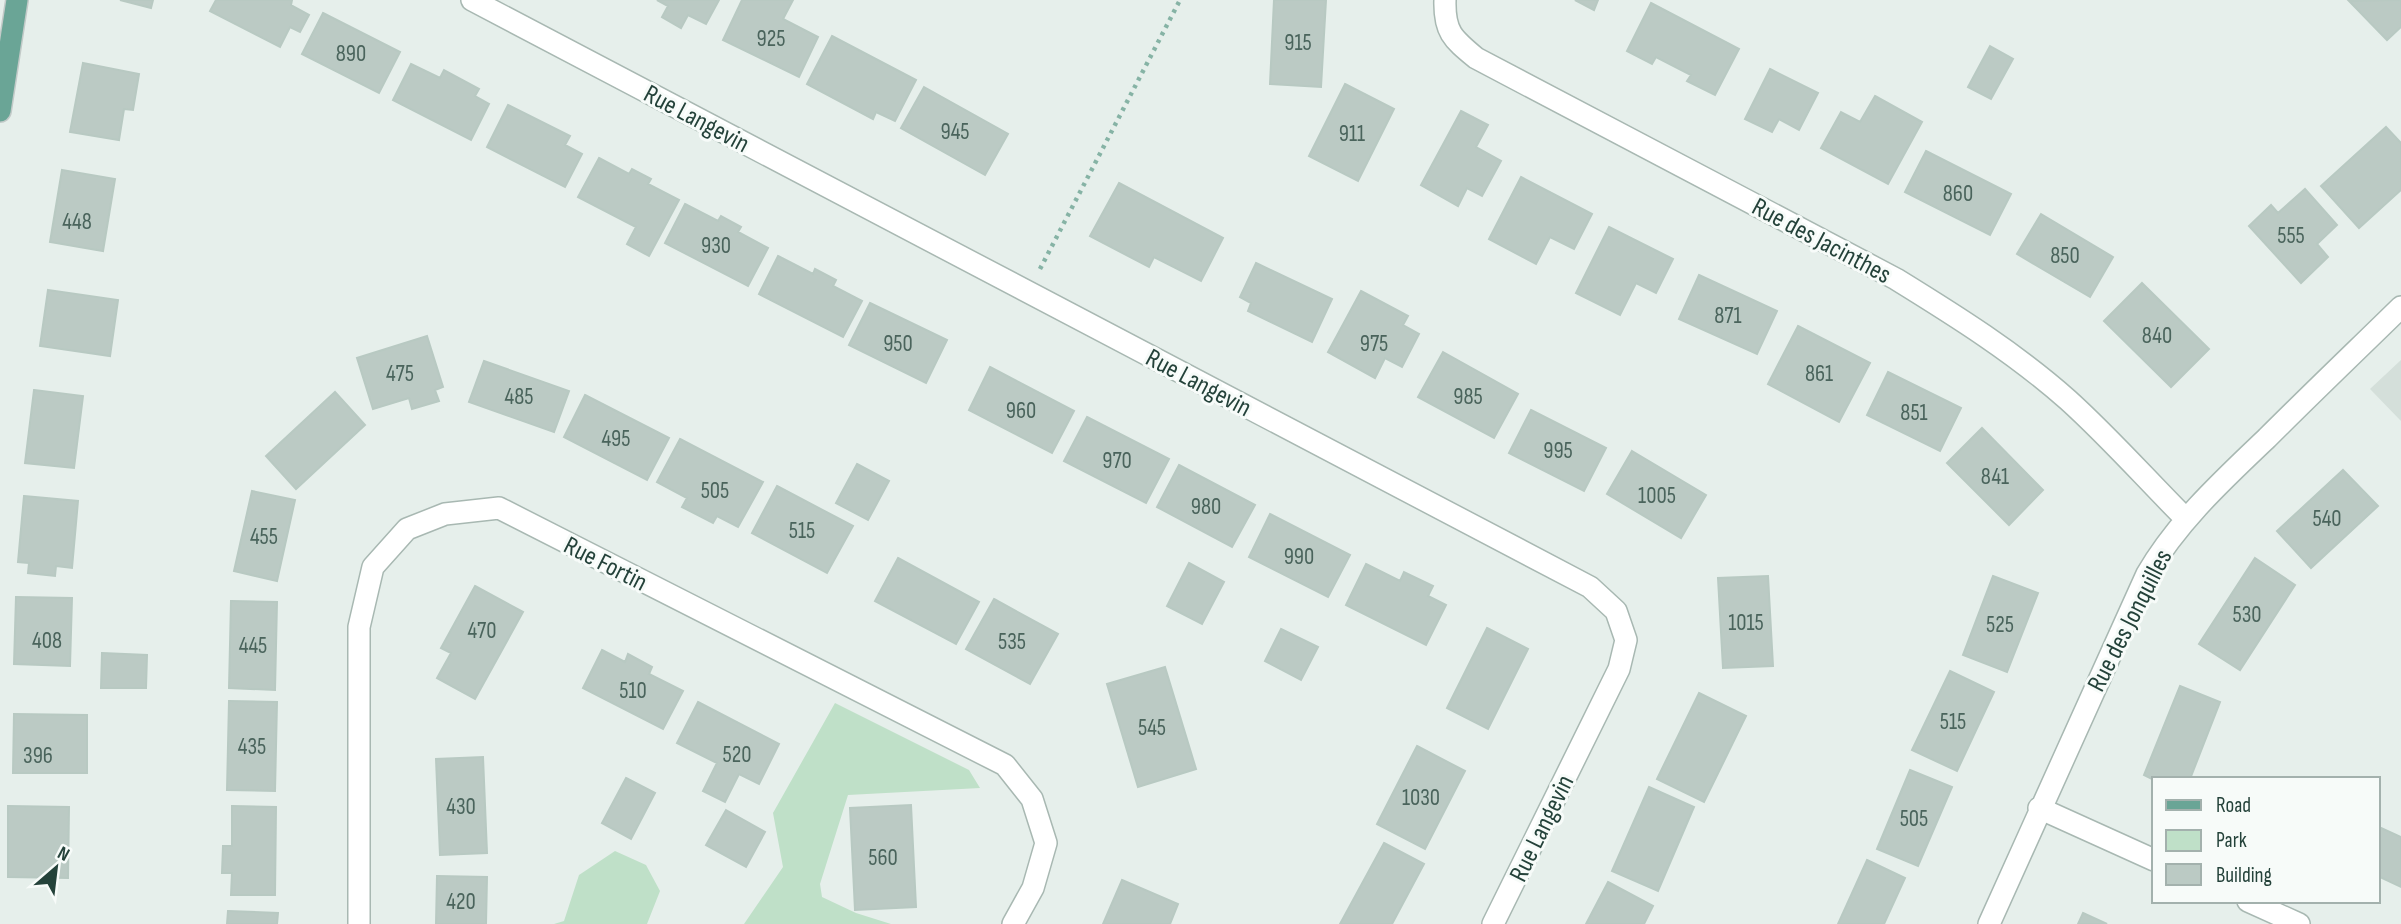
<svg xmlns="http://www.w3.org/2000/svg" width="2401" height="924" font-family="'Sofia Sans Condensed',sans-serif">
  <style>
    .built { fill: #d4dfda }
    .green { fill: #bfe0c8 }
    .building { fill: #bbcac4; stroke: #b8c9c2; stroke-width: 2 }
    .lines { fill: none; stroke-linecap: round; stroke-linejoin: round }
    .minor-casing { stroke: #a8b8b2; stroke-width: 24 }
    .major-casing { stroke: #c2cac8; stroke-width: 24 }
    .path { stroke: #86b3a5; stroke-width: 4.5; stroke-dasharray: 3.5 5; stroke-linecap: butt }
    .minor { stroke: #fff; stroke-width: 21 }
    .major { stroke: #6aa596; stroke-width: 21 }
    .labels { text-anchor: middle; stroke-width: 6; stroke-linejoin: round; paint-order: stroke }
    .number-label { font-size: 23px; fill: #4a645c }
    .street-label { font-size: 26px; fill: #24423a; stroke: #f7fbf9 }
  </style>
  <rect width="100%" height="100%" fill="#e6efeb"/>
  <path class="built" d="M2401 360V421L2370 389Z"/>
  <path class="green" d="M835 703 969 770 980 788 848 795 820 884 822 897 856 913 891 924H744L783 867 773 813Z
    M615 851 646 865 660 891 647 924H554L564 921 579 875Z"/>
  <path class="building" d="M120 0H153L151 8Z
    M216 0H292L291 5 309 15 300 32 290 27 280 47 210 11Z
    M657 0H719L706 24 688 15 681 28 662 17 668 6Z
    M742 0H793L783 19 818 37 799 77 723 40Z
    M1274 0H1326L1321 87 1270 84Z
    M1575 0H1598L1594 10Z
    M2401 0V27L2387 40 2349 1Z
    M1651 3 1739 49 1715 95 1687 81 1691 75 1656 57 1652 64 1627 51Z
    M323 13 400 52 379 93 302 54Z
    M832 36 916 80 895 121 876 112 873 119 807 84Z
    M1990 46 2013 59 1991 99 1968 87Z
    M83 63 139 74 133 110 124 109 119 140 70 132Z
    M411 64 440 78 444 70 479 89 475 96 489 104 471 140 393 100Z
    M1770 69 1818 93 1799 130 1779 119 1772 132 1745 119Z
    M1345 84 1394 109 1358 181 1309 156Z
    M924 87 1008 134 985 175 901 128Z
    M1875 96 1922 122 1888 184 1821 148 1841 112 1860 122Z
    M508 105 570 136 565 145 582 154 565 187 487 147Z
    M1461 111 1488 125 1476 147 1501 161 1482 196 1467 188 1458 206 1421 185Z
    M2386 127 2401 143V190L2359 228 2321 186Z
    M1926 151 2011 194 1990 235 1905 192Z
    M599 158 629 174 632 169 651 179 648 184 679 200 649 256 627 244 636 227 578 197Z
    M62 170 115 179 103 251 50 242Z
    M1521 177 1592 214 1574 249 1550 237 1536 264 1489 239Z
    M1119 183 1223 238 1201 281 1154 257 1149 267 1090 236Z
    M2305 189 2337 225 2317 244 2328 257 2301 283 2249 226 2271 205 2278 213Z
    M685 204 718 221 721 216 741 227 738 232 768 248 748 286 665 243Z
    M2041 214 2113 257 2090 297 2017 254Z
    M1609 227 1673 259 1656 293 1636 283 1620 315 1576 293Z
    M778 256 813 274 815 269 836 280 833 286 862 301 843 337 759 294Z
    M1256 263 1332 299 1312 342 1248 311 1251 303 1240 297Z
    M1699 275 1777 311 1757 354 1679 319Z
    M2142 283 2209 349 2171 387 2104 321Z
    M48 290 118 300 110 356 40 346Z
    M1361 291 1408 316 1403 325 1419 334 1402 367 1385 358 1375 378 1328 352Z
    M870 303 947 340 926 383 849 345Z
    M1798 326 1870 363 1839 422 1768 384Z
    M427 336 443 387 435 390 439 401 412 409 409 398 373 409 357 358Z
    M1443 352 1518 394 1494 438 1418 397Z
    M484 361 569 391 554 432 469 402Z
    M990 367 1074 411 1052 453 969 410Z
    M1888 372 1961 408 1940 451 1867 415Z
    M34 390 83 396 74 468 25 463Z
    M335 392 365 425 296 489 266 456Z
    M585 395 669 438 647 480 564 437Z
    M1531 410 1606 448 1584 491 1509 453Z
    M1087 417 1169 459 1146 503 1064 461Z
    M1982 428 2043 490 2009 525 1947 463Z
    M680 439 763 482 738 527 717 516 713 523 682 507 687 498 657 482Z
    M1632 451 1706 495 1681 538 1607 494Z
    M857 464 889 481 868 520 836 503Z
    M1179 465 1255 505 1232 547 1157 507Z
    M2343 470 2378 506 2311 568 2277 531Z
    M777 486 853 526 827 573 752 533Z
    M252 491 295 500 277 581 234 571Z
    M24 496 78 501 72 568 56 566 55 576 28 573 29 563 18 562Z
    M1270 514 1350 555 1328 597 1249 557Z
    M898 558 979 602 956 644 875 601Z
    M2255 558 2295 585 2240 670 2199 644Z
    M1189 563 1224 582 1202 624 1167 606Z
    M1366 564 1400 581 1404 572 1433 586 1428 596 1446 605 1426 645 1346 605Z
    M1768 576 1773 666 1723 668 1718 578Z
    M1993 576 2038 593 2007 672 1963 655Z
    M475 586 523 612 475 699 437 678 451 653 441 648Z
    M16 597 72 598 70 666 14 664Z
    M994 599 1058 634 1030 684 966 649Z
    M231 601 277 602 275 690 229 688Z
    M1487 628 1528 649 1488 729 1447 708Z
    M1281 629 1318 647 1301 680 1265 661Z
    M602 650 625 662 628 654 652 667 649 674 683 691 663 729 583 688Z
    M102 653 147 655 146 688H101Z
    M1165 667 1196 769 1138 787 1107 684Z
    M1950 671 1994 692 1957 771 1912 750Z
    M2180 686 2220 702 2190 779 2154 780 2144 775Z
    M1699 693 1746 716 1704 802 1657 779Z
    M229 701 277 702 275 791 227 790Z
    M698 702 779 744 759 784 739 774 725 802 703 791 717 763 677 743Z
    M14 714 87 715V773H13Z
    M1417 746 1465 771 1425 849 1377 824Z
    M483 757 487 853 440 855 436 759Z
    M1910 770 1952 787 1918 866 1877 849Z
    M626 778 655 793 631 839 602 823Z
    M1649 787 1694 807 1658 891 1612 871Z
    M911 805 916 907 855 910 850 808Z
    M8 806 69 807 68 878 8 877Z
    M232 806 276 807 275 895H231L232 873H222L223 846H232Z
    M726 810 765 832 746 867 706 845Z
    M2381 828 2401 837V887L2378 876V834Z
    M1384 843 1424 864 1392 924H1340Z
    M1867 860 1905 878 1884 924H1838Z
    M437 876 487 877 486 924H436Z
    M1122 880 1178 904 1170 924H1103Z
    M1608 882 1653 906 1644 924H1586Z
    M228 911 278 913 277 924H227Z
    M2083 913 2107 924H2078Z"/>
  <g class="lines">
    <g class="minor-casing">
      <path id="minor" d="M472 0 1590 587 1616 611 1626 640 1619 669 1493 924
        M1445 0C1444 32 1453 39 1476 58L1896 279C1956 316 2015 353 2068 400 2109 437 2147 480 2186 519
        M2039 808 2154 860
        M2248 901 2299 924
        M359 924V627L373 567 407 529 445 514 499 508 1005 765 1032 799 1046 843 1033 888 1013 924
        M1989 924 2147 574C2178 521 2223 480 2267 438 2311 394 2356 351 2401 307"/>
    </g>
    <g class="major-casing">
      <path id="major" d="M0 111 17 0"/>
    </g>
    <path class="path" d="M1040 269 1180 0"/>
    <use href="#minor" class="minor"/>
    <use href="#major" class="major"/>
  </g>
  <g class="labels">
    <g class="number-label">
      <text x="771" y="46">925</text>
      <text x="1298" y="50">915</text>
      <text x="351" y="61">890</text>
      <text x="955" y="139">945</text>
      <text x="1352" y="141">911</text>
      <text x="1958" y="201">860</text>
      <text x="77" y="229">448</text>
      <text x="2291" y="243">555</text>
      <text x="716" y="253">930</text>
      <text x="2065" y="263">850</text>
      <text x="1728" y="323">871</text>
      <text x="2157" y="343">840</text>
      <text x="898" y="351">950</text>
      <text x="1374" y="351">975</text>
      <text x="400" y="381">475</text>
      <text x="1819" y="381">861</text>
      <text x="519" y="404">485</text>
      <text x="1468" y="404">985</text>
      <text x="1021" y="418">960</text>
      <text x="1914" y="420">851</text>
      <text x="616" y="446">495</text>
      <text x="1558" y="458">995</text>
      <text x="1117" y="468">970</text>
      <text x="1995" y="484">841</text>
      <text x="715" y="498">505</text>
      <text x="1657" y="503">1005</text>
      <text x="1206" y="514">980</text>
      <text x="2327" y="526">540</text>
      <text x="802" y="538">515</text>
      <text x="264" y="544">455</text>
      <text x="1299" y="564">990</text>
      <text x="2247" y="622">530</text>
      <text x="1746" y="630">1015</text>
      <text x="2000" y="632">525</text>
      <text x="482" y="638">470</text>
      <text x="47" y="648">408</text>
      <text x="1012" y="649">535</text>
      <text x="253" y="653">445</text>
      <text x="633" y="698">510</text>
      <text x="1953" y="729">515</text>
      <text x="1152" y="735">545</text>
      <text x="252" y="754">435</text>
      <text x="737" y="762">520</text>
      <text x="38" y="763">396</text>
      <text x="1421" y="805">1030</text>
      <text x="461" y="814">430</text>
      <text x="1914" y="826">505</text>
      <text x="883" y="865">560</text>
      <text x="461" y="909">420</text>
    </g>
    <g class="street-label">
      <text transform="translate(697 118) rotate(28)" y="9">Rue Langevin</text>
      <text transform="translate(1822 240) rotate(28)" y="9">Rue des Jacinthes</text>
      <text transform="translate(1199 382) rotate(28)" y="9">Rue Langevin</text>
      <text transform="translate(606 563) rotate(27)" y="9">Rue Fortin</text>
      <text transform="translate(2129 620) rotate(-63)" y="9">Rue des Jonquilles</text>
      <text transform="translate(1541 828) rotate(-64)" y="9">Rue Langevin</text>
    </g>
  </g>
  <rect x="2152" y="777" width="228" height="126" fill="#f7fbf9" stroke="#a3b1ad" stroke-width="2"/>
  <rect x="2166" y="800" width="35" height="10" fill="#6aa596" stroke="#a3b1ad" stroke-width="2"/>
  <text x="2216" y="812" font-size="21" fill="#24423a">Road</text>
  <rect x="2166" y="830" width="35" height="21" fill="#bfe0c8" stroke="#a3b1ad" stroke-width="2"/>
  <text x="2216" y="847" font-size="21" fill="#24423a">Park</text>
  <rect x="2166" y="864" width="35" height="21" fill="#bbcac4" stroke="#a3b1ad" stroke-width="2"/>
  <text x="2216" y="882" font-size="21" fill="#24423a">Building</text>
  <g transform="translate(56 868) rotate(28)" stroke="#f7fbf9" stroke-width="5" paint-order="stroke">
  <path d="M0-5L12 26L0 18L-12 26Z" fill="#24423a"/>
  <text y="-10" font-size="19" font-weight="bold" text-anchor="middle" fill="#24423a">N</text>
  </g>
</svg>
